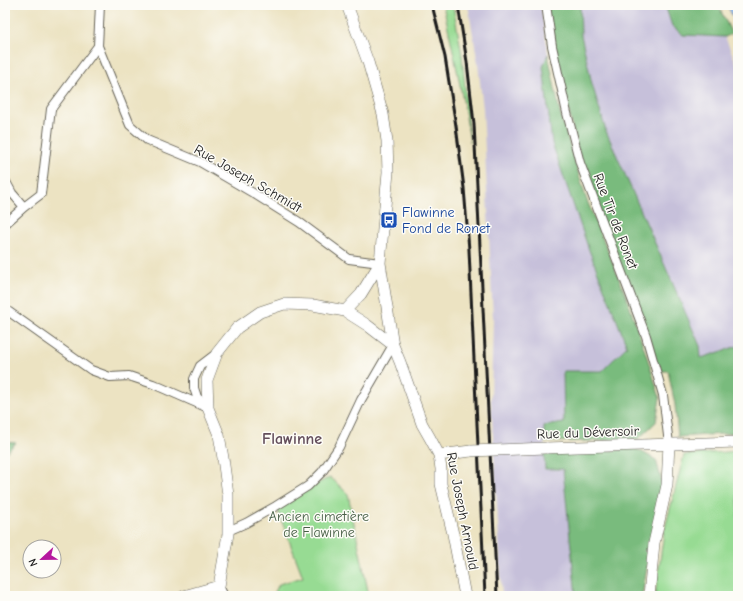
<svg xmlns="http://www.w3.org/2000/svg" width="743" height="601" font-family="'Comic Neue',sans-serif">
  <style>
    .industrial { fill: #c6c0da }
    .green { fill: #97db93; stroke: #5a7c58 }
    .forest { fill: #79bb7d; stroke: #4a6c4c }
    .water { fill: #89baf5; stroke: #526b88 }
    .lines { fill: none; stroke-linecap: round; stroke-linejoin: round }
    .street-casing { stroke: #656256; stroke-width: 10 }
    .secondary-casing { stroke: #656256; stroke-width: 12 }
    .street { stroke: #fff; stroke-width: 8 }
    .secondary { stroke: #fff; stroke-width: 11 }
    .rail { stroke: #1c1c1c; stroke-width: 3 }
    .secondary-bridge-casing { stroke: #656256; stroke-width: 12; stroke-linecap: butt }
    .secondary-bridge { stroke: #fff; stroke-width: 11 }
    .labels { text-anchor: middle; stroke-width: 3; stroke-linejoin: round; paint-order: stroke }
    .street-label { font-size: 14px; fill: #1c1c1c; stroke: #fdfcf7 }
    .transit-label { font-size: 14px; fill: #164399; stroke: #fdfcf7; text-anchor: start }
    .park-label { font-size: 14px; fill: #475f46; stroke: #fdfcf7 }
    .quarter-label { font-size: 16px; font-weight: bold; fill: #644f5c; stroke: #fdfcf7 }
  </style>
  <rect width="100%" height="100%" fill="#fdfcf7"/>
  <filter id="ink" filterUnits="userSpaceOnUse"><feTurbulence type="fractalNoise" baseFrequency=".025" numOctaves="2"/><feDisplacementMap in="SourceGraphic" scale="8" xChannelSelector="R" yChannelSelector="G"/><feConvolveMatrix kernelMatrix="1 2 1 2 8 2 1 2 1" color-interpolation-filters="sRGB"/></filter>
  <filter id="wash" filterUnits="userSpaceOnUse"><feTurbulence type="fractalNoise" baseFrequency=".012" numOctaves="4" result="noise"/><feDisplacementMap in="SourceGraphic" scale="16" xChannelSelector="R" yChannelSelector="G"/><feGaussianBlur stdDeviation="0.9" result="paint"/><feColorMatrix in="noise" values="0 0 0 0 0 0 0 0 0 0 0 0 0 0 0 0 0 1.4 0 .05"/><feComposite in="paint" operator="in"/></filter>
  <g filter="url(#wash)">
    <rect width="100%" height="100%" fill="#ece3c2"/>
    <path class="industrial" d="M468 5H541L548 54 543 67 589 250 627 346 602 371H563L564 423 544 426 545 469H563L576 596H502L491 399 493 319 483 109 478 64Z
      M580 5H665L672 26 683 35 725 37 738 67V346L701 358 700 346 606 131 592 84 581 35Z"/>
    <path class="green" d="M443 5H452L454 11 462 55 470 142C463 96 453 50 443 5Z
      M738 451V596H655L664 532 684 455Z
      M330 477 348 494 369 596H273L279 584 303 577 276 506Z"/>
    <path class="forest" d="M546 5H580L581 35 592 84 606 131 700 346 701 358 738 346V433L678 437 675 405 668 371H656L580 163Z
      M665 5H718L732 34 725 37 683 35 672 26Z
      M548 54 560 113 586 198 625 293 646 354 660 398 656 422 637 440 544 442V426L564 423 563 371H602L627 346 589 250 552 143 543 67Z
      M5 442 16 443 5 453Z
      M637 449 656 460 662 482 642 596H576L563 469H545L544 453Z"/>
    <path class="water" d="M727 5H738V27Z"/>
  </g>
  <g filter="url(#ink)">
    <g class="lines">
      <g class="street-casing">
        <path id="street" d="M100 5 98 46 130 125 147 140 200 162 253 193 299 222 349 259 380 263
          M546 5 552 46 567 113 580 163 646 336 663 395 669 444
          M5 180 12 193 24 207
          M5 224 24 207 41 194 51 109 98 46
          M5 309 91 370 110 377 129 376 153 384 208 408
          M205 405 197 397 194 388V379L200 366 217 353
          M228 531 246 523 276 506 308 486 322 472 339 447 361 400 393 345
          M219 586 224 596"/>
      </g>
      <g class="secondary-casing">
        <path id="secondary" d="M347 5 368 62 383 114 387 141 388 172 380 263 393 345 400 362 422 424 430 438 439 455 441 469V484L453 534 465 596
          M345 311 361 294 380 263
          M546 448 738 442
          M439 455 471 451
          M184 596 219 586 228 534V495L223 458 219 435 208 408 207 380 217 353 237 328 260 312 284 304 313 305 345 311 367 325 393 345
          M649 596 654 543 667 485 669 444"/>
      </g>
      <use href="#street" class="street"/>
      <use href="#secondary" class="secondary"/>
      <path class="rail" d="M432 5 445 57 456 126 464 188 469 250 475 381 485 596
        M458 5 467 62 474 124 497 596"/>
      <g class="secondary-bridge-casing">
        <path id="secondary-bridge" d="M471 451 546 448"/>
      </g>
      <use href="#secondary-bridge" class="secondary-bridge"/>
    </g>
  </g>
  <defs>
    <g id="bus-square" transform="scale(0.9)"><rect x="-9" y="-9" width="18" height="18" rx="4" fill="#1a4fb4" stroke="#fdfcf7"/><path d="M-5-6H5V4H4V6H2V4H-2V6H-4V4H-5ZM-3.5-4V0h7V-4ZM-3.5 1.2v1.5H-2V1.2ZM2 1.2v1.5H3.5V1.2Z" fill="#fff"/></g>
  </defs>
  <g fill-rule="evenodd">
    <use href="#bus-square" x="389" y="220"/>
  </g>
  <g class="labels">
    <g class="street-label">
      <text transform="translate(248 178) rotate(30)" y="5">Rue Joseph Schmidt</text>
      <text transform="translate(616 221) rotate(69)" y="5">Rue Tir de Ronet</text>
      <text transform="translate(588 432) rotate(-2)" y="5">Rue du Déversoir</text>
      <text transform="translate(463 511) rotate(79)" y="5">Rue Joseph Arnould</text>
    </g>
    <g class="transit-label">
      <text x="402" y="217">Flawinne<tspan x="402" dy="16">Fond de Ronet</tspan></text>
    </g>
    <g class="park-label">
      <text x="319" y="521">Ancien cimetière<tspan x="319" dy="16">de Flawinne</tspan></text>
    </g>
    <g class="quarter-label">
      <text x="292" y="444">Flawinne</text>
    </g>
  </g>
  <rect width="743" height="601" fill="none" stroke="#fdfcf7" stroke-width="20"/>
  <g transform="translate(42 559) rotate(248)"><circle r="19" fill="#fdfcf7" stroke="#a3a29f"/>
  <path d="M0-3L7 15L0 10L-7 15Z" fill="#b5179e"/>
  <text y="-6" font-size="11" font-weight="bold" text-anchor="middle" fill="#1c1c1c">N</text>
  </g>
</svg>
